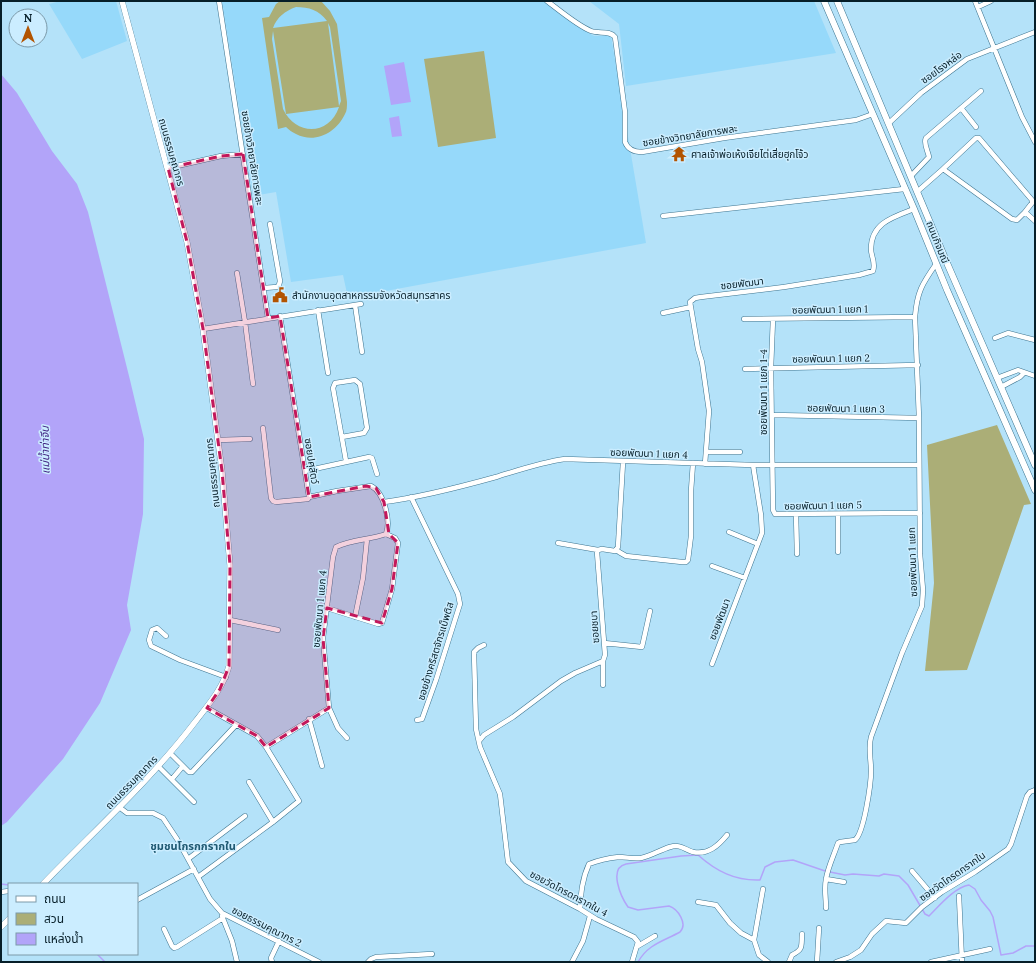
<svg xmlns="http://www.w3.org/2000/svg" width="1036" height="963" font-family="Lora,'Noto Sans Thai',serif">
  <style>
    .built { fill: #96d9fa }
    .green { fill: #abae77; fill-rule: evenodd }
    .water { fill: #b2a4f9 }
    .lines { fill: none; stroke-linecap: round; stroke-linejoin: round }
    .stream { stroke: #b2a4f9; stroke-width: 1.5 }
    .minor-casing { stroke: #3e7590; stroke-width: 5.5 }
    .tertiary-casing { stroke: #3e7590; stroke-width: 6 }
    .secondary-casing { stroke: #3e7590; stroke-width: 7 }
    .minor { stroke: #fff; stroke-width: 4.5 }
    .tertiary { stroke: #fff; stroke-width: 5.5 }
    .secondary { stroke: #fff; stroke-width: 6 }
    .marked { fill: #c2185b; fill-opacity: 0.2; stroke: #c2185b; stroke-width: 3; stroke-dasharray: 8 5; stroke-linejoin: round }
    .labels { text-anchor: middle; stroke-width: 3; stroke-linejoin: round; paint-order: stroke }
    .street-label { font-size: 10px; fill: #061e28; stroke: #cbedff }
    .poi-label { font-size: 10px; fill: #061e28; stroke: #cbedff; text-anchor: start }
    .water-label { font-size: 11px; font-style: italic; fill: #3f2081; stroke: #cbedff }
    .neighbourhood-label { font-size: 11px; font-weight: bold; fill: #205972; stroke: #cbedff }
  </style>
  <rect width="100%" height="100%" fill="#b4e2f9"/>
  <path class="built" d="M60 1H116L127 41 82 59 49 4Z
    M222 1H544L587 32 594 36H611L646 243 348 298 343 275 291 282 276 192 253 196Z
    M589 1H814L836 53 626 86 619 24Z"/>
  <path class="green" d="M280 1H321L330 11 337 24 347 102C347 106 347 111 345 114 336 133 315 144 296 134 292 132 289 130 286 127L278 129 262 18 269 17 276 4ZM296 7C309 7 319 10 327 21L273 28C277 17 285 11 296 7ZM328 23 330 27 341 101 339 106ZM273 31 286 114 339 107C329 136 296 136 283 109L272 39Z
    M484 51 496 138 438 147 424 59Z
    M997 425 1031 504 1024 505 967 670 925 671 934 583 927 445Z"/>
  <path class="water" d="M404 62 411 102 391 105 384 66Z
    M1 74 17 93 52 151 77 184 88 212 130 380 144 439 143 514 127 605 131 630 100 703 63 759 7 822 1 826Z
    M399 116 402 136 392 137 389 118Z"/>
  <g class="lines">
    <path class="stream" d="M1 884 9 885
      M97 954 105 962
      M638 962C648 944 664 941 680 932 688 924 678 909 669 906L638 910 628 907C621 897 608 868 626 864L681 856 698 855C716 871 735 881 760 880L765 867 775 862 793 860 825 871 845 875 853 874 879 876 884 874 899 876 908 885 925 914 929 916C939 906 955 887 969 885L975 889 981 900 990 911 993 917 1001 955 1013 953 1026 946H1035"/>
    <g class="minor-casing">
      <path id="minor" d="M219 1 268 318
        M547 1C559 10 578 26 591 31 599 34 610 30 615 37L625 112V142C628 150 634 152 642 152L724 138 856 120 873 114
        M975 1 1022 117 1035 142
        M978 7 991 1
        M961 108 976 127
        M889 123 921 93 967 59 1035 32
        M168 168 221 156 243 154
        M943 169 976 138H979L1032 200V203L1025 212
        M911 176 929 157C928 151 923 143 926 138L981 91
        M918 191 943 169 1012 219 1017 220 1025 212 1035 221
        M663 216 904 189
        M237 273 245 322 253 384
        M264 288 277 287 279 285 280 281 270 224
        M355 305 362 352
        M318 310 328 373
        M663 313 691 307
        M744 319 915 317
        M773 319 771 368 773 510 775 514 920 513
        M203 329 361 304
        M995 338 1008 333 1035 340
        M745 369 918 365
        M997 378 1018 370 1035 376
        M1001 387 1020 377 1024 373
        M772 415 919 418
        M263 428 271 498 273 501 276 502 308 499 309 497 280 316
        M342 437 364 433 367 428 360 384 355 380 335 383 333 388 346 461
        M218 440 250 439
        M706 452H740
        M705 464 709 411 702 362 698 349 690 302 695 298 701 297 784 287 859 275 873 271C876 262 871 257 871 249 871 223 893 217 914 209
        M305 471 369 457 372 458 377 474
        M411 497 458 594 460 604 436 680 422 719 417 720
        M384 502C422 497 460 487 496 477 519 470 542 462 565 459L753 465H919
        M796 514 797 554
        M838 514V552
        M729 532 758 544
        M558 543 598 550
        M617 550 619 552 626 556 682 562H686L688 560 691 536V491L693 463
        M712 566 745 578
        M327 608 378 624 382 623 392 589 398 543 395 538 386 534
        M355 617 363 578 367 539
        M230 620 278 630
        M166 636 157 628 152 630 149 640 151 646 180 660 226 677
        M604 643 642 647 650 611
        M484 645 478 648 474 652 476 729 480 747 500 794 508 862 526 881 580 909 596 919 634 937 638 942 632 962
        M712 664 762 533 761 515 753 465
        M603 685V661
        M329 708 338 728 347 738
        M309 719 322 766
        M479 741 484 735 513 717 561 681 575 673 603 661 605 655 597 552 598 550 602 549 615 551 618 547 623 462
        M266 747 329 708 323 638 333 557 336 547C352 539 370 540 386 534 391 521 384 492 371 486L337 491 309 497
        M170 753 189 772H192L236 725
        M158 766 194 802
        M172 779 183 766
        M249 782 273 822
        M119 807 127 813H153L163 818 177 839 210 899 222 913 319 962
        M188 859 245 816
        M912 871 935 898
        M198 877 273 822 299 801 266 747 257 736 207 708
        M826 879 844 882
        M763 889 754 940 759 955 768 962
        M1 892 9 891
        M959 896 962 962
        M137 900 194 869
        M698 902 716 905 730 923 741 933 754 940
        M826 908C826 898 824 889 826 879 828 867 834 855 838 843L840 842 855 840C864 833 871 784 871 771 871 759 868 748 871 737L902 653 922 606 923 590 920 554 919 418 915 317C917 292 922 284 936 264
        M580 909C581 893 582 879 589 864 599 860 609 858 619 857 626 857 633 859 641 858 651 856 660 850 670 847 680 844 684 849 693 852 708 855 718 846 727 835
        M222 916 232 941 237 962
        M164 929 172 946 174 948 177 947 223 918
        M638 946 655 936
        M272 962 271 958 279 941
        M368 962 371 959 376 957 432 954
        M572 962 583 941 590 916
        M789 962 792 955C804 949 801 946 802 934
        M817 962 819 928
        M836 962 850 957 861 950 872 934 886 921 906 923 922 907 942 892 975 872 1008 849 1011 844 1027 796 1030 792 1035 790
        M931 962 990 949"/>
    </g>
    <g class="tertiary-casing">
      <path id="tertiary" d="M43 884C94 831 150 781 195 722 209 704 223 688 229 666L230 565 222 471 203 329 187 242 122 1
        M1 927 9 919"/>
    </g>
    <g class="secondary-casing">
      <path id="secondary" d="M824 1 914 209 947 290 1035 490
        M837 1 947 263 1035 465"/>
    </g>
    <use href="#minor" class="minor"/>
    <use href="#tertiary" class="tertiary"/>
    <use href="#secondary" class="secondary"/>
  </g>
  <path class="marked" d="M243 154 268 318 280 316 309 497 366 486 376 488 384 502 389 534 398 543 392 589 382 623 327 608 323 638 329 708 266 747 257 736 207 708 220 689 229 666 230 565 222 471 203 329 187 242 168 168 221 156Z"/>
  <defs>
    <g id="temple-bare" transform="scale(1.2)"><path d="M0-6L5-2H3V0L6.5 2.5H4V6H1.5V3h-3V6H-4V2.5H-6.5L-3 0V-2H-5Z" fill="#b25401" stroke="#cbedff" stroke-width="2.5" paint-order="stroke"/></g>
    <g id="civic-bare" transform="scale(1.2)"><path d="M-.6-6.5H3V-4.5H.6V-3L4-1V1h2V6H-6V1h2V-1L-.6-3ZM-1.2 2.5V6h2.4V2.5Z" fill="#b25401" stroke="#cbedff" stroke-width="2.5" paint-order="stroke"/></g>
  </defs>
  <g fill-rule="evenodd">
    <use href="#temple-bare" x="679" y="154"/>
    <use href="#civic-bare" x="280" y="295"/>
  </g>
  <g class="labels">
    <g class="street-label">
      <text transform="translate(941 67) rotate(-36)" y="4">ซอยโรงหล่อ</text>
      <text transform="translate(690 135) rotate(-9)" y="4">ซอยข้างวิทยาลัยการพละ</text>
      <text transform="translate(172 152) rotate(74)" y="4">ถนนธรรมคุณากร</text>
      <text transform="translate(253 158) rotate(81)" y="4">ซอยข้างวิทยาลัยการพละ</text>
      <text transform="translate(938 242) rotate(68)" y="4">ถนนกิจมณี</text>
      <text transform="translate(742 283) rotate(-7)" y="4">ซอยพัฒนา</text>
      <text transform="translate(830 309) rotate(-1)" y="4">ซอยพัฒนา 1 แยก 1</text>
      <text transform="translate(831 358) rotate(-1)" y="4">ซอยพัฒนา 1 แยก 2</text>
      <text transform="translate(763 392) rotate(-90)" y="4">ซอยพัฒนา 1 แยก 1-4</text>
      <text transform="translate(846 408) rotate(1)" y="4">ซอยพัฒนา 1 แยก 3</text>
      <text transform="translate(649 453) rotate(2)" y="4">ซอยพัฒนา 1 แยก 4</text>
      <text transform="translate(312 461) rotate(81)" y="4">ซอยปศุสัตว์</text>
      <text transform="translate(212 473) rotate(-96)" y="4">ถนนธรรมคุณากร</text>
      <text transform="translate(823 505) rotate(-1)" y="4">ซอยพัฒนา 1 แยก 5</text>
      <text transform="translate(912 562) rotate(-92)" y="4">ซอยพัฒนา 1 แยก</text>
      <text transform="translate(319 609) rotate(-85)" y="4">ซอยพัฒนา 1 แยก 4</text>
      <text transform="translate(719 619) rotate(-69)" y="4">ซอยพัฒนา</text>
      <text transform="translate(594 627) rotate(-94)" y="4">ซอยชบา</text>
      <text transform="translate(435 651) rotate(-73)" y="4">ซอยข้างคริสตจักรแบ็พติส</text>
      <text transform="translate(131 782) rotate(-46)" y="4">ถนนธรรมคุณากร</text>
      <text transform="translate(952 876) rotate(-35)" y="4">ซอยวัดโกรดกรากใน</text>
      <text transform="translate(569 893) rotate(28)" y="4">ซอยวัดโกรดกรากใน 4</text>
      <text transform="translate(267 926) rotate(27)" y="4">ซอยธรรมคุณากร 2</text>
    </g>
    <g class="poi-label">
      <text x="691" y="158">ศาลเจ้าพ่อเห้งเจียไต่เสี่ยฮุกโจ้ว</text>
      <text x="292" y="299">สำนักงานอุตสาหกรรมจังหวัดสมุทรสาคร</text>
    </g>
    <g class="water-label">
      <text transform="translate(45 450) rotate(-91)" y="4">แม่น้ำท่าจีน</text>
    </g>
    <g class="neighbourhood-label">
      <text x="193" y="850">ชุมชนโกรกกรากใน</text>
    </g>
  </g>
  <rect width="1036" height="963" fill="none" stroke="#061e28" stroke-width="4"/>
  <rect x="8" y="883" width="130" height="72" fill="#cbedff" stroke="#7c9aa9"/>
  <rect x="16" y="896" width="20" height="6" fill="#ffffff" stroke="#7c9aa9"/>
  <text x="44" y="903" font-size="12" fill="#061e28">ถนน</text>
  <rect x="16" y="913" width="20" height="12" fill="#abae77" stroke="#7c9aa9"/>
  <text x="44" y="923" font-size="12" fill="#061e28">สวน</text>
  <rect x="16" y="933" width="20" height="12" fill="#b2a4f9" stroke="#7c9aa9"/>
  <text x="44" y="943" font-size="12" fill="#061e28">แหล่งน้ำ</text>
  <g transform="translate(28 28)"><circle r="19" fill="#cbedff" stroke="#7c9aa9"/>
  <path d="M0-3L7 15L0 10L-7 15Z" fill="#b25401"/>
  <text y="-6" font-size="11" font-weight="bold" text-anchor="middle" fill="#061e28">N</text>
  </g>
</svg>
